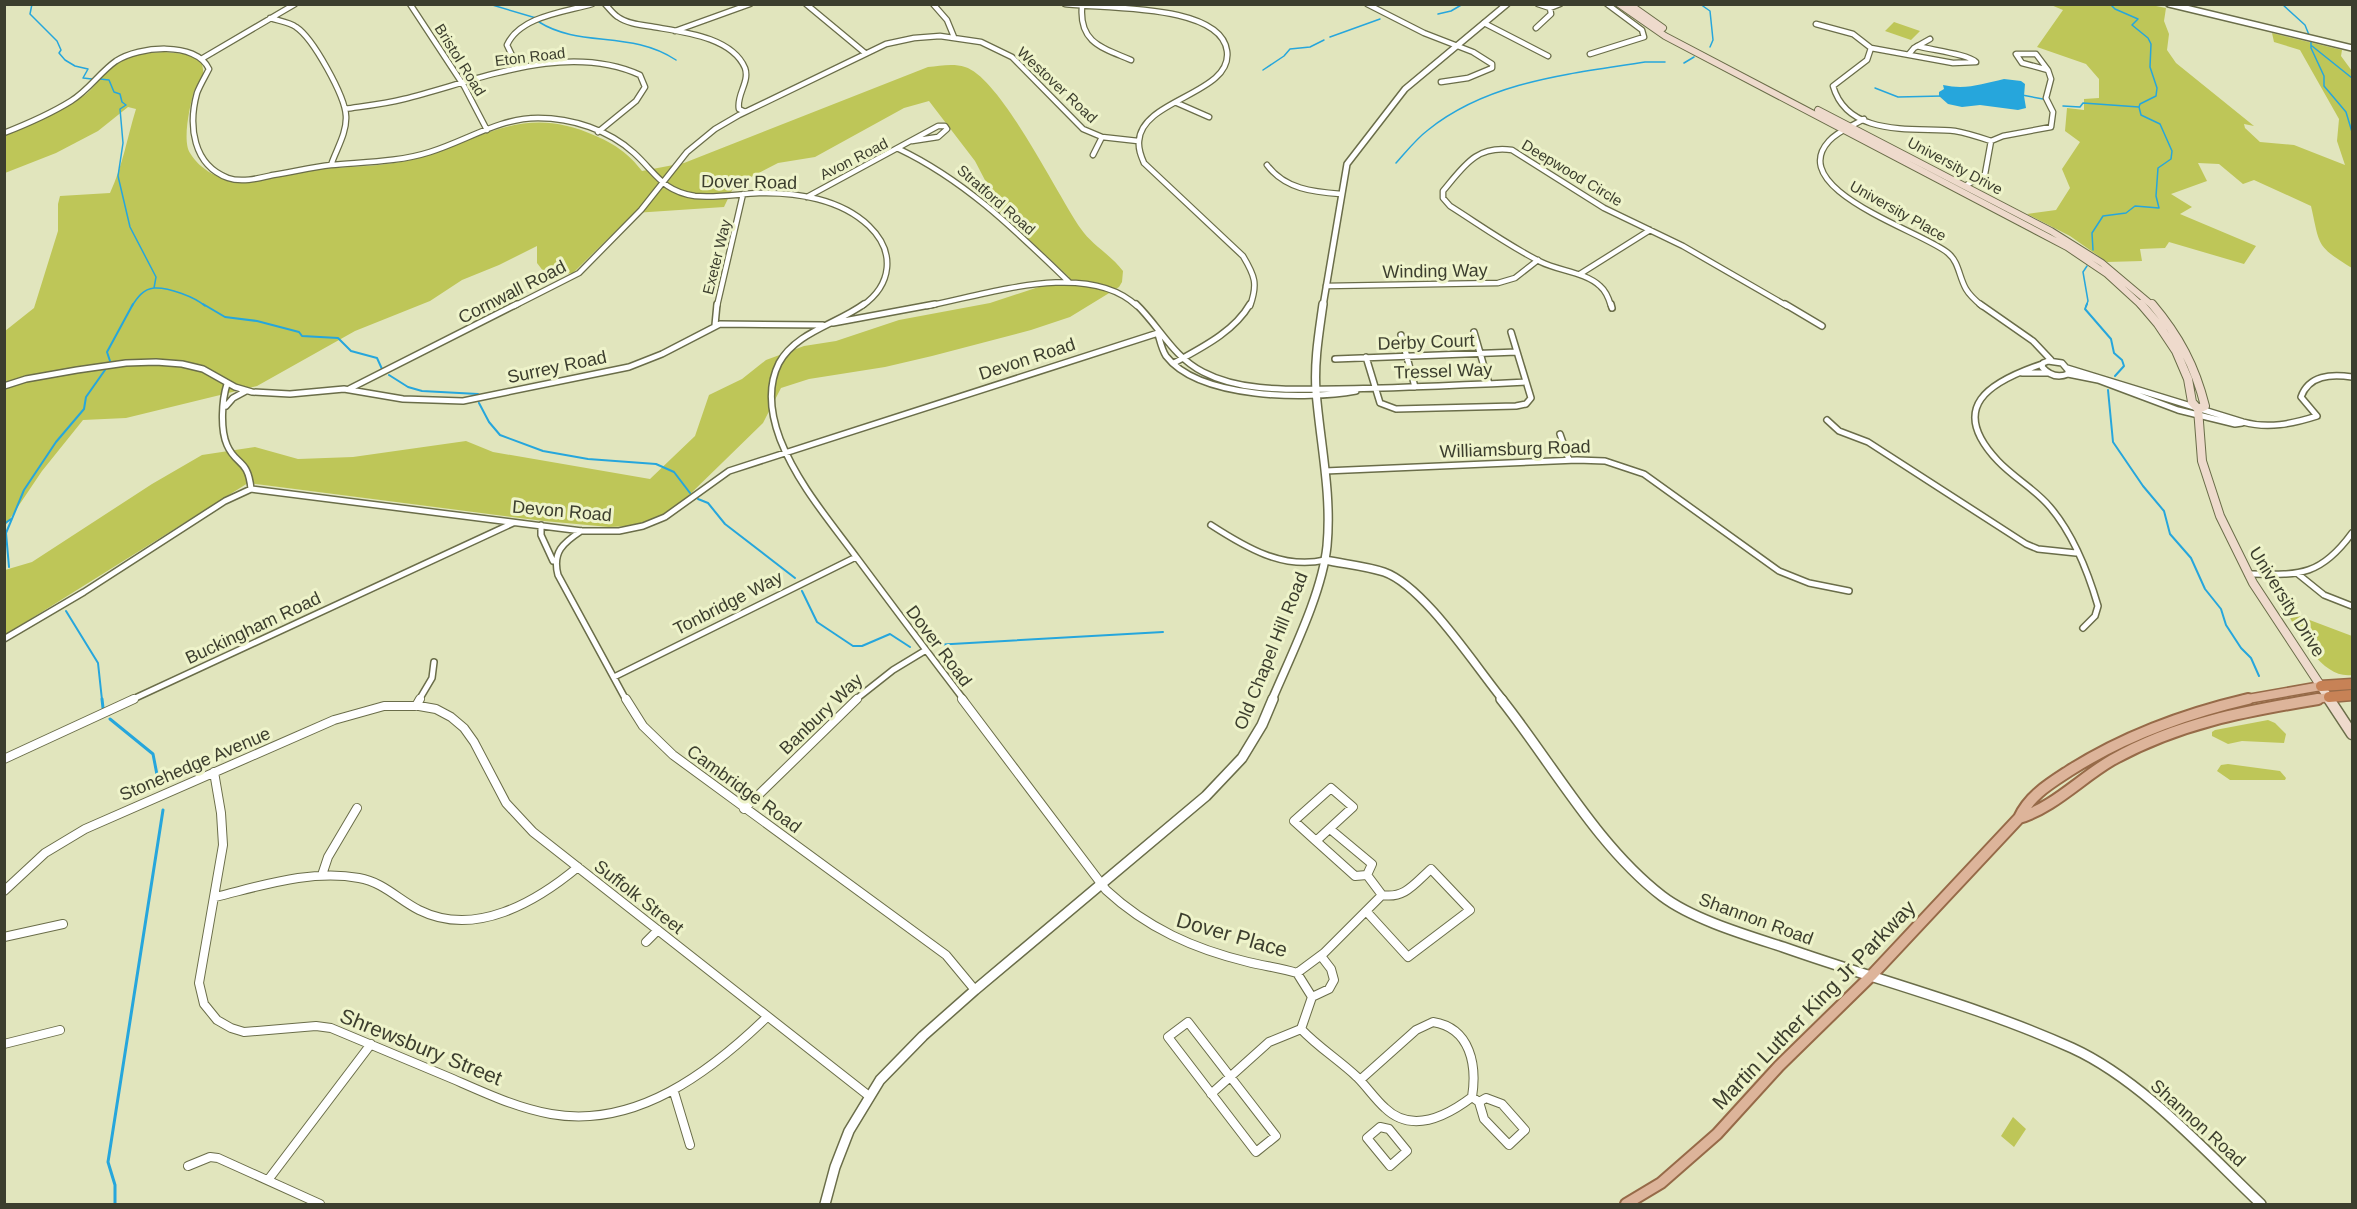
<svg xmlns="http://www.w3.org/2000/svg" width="2357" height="1209" font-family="Helvetica,sans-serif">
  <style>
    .green { fill: #bec658 }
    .water { fill: #26a6dc }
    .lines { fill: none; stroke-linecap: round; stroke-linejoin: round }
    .stream-far2 { stroke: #26a6dc; stroke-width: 1.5 }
    .stream-far1 { stroke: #26a6dc; stroke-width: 2 }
    .stream { stroke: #26a6dc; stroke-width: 3 }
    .minor-far2-casing { stroke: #6a6d49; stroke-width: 7 }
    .minor-far1-casing { stroke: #6a6d49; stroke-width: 8 }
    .minor-casing { stroke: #6a6d49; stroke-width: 10 }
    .tertiary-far2-casing { stroke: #6a6d49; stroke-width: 8 }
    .tertiary-far1-casing { stroke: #6a6d49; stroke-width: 10 }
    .tertiary-casing { stroke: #6a6d49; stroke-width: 12 }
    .secondary-far2-casing { stroke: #6a6d49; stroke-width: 8 }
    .secondary-far1-casing { stroke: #6a6d49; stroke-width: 10 }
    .secondary-casing { stroke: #6a6d49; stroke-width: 13 }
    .primary-far1-casing { stroke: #966a48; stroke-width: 11 }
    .primary-casing { stroke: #966a48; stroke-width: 14 }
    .motorway-casing { stroke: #966a48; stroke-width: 13 }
    .minor-far2 { stroke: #fff; stroke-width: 4.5 }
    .minor-far1 { stroke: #fff; stroke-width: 5 }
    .minor { stroke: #fff; stroke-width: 8 }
    .tertiary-far2 { stroke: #fff; stroke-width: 5 }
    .tertiary-far1 { stroke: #fff; stroke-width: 7 }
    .tertiary { stroke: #fff; stroke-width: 9 }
    .secondary-far2 { stroke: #eedacc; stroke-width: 6 }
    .secondary-far1 { stroke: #eedacc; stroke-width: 8 }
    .secondary { stroke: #eedacc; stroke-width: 10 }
    .primary-far1 { stroke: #ddb49a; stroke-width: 8 }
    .primary { stroke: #ddb49a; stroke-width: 10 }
    .motorway { stroke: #c78256; stroke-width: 10 }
    .labels { text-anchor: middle; stroke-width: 6; stroke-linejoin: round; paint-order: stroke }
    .far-street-label { font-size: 15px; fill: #3c3e2e; stroke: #eef3ca }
    .street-label { font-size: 18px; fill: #3c3e2e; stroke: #eef3ca }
    .near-street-label { font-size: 21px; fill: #3c3e2e; stroke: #eef3ca }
  </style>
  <rect width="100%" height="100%" fill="#e1e5bd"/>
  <path class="green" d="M2151 5 2166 8 2164 21 2169 34 2167 50 2176 63 2254 126 2244 124 2245 128 2260 142 2294 145 2345 165 2337 141 2339 119 2300 50 2274 42 2272 33 2342 50 2341 56 2352 71V268C2316 246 2320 246 2311 206L2254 180 2243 184 2219 164 2198 163 2207 181 2171 194 2192 207 2180 214 2256 246 2244 264 2169 242 2165 248 2140 249 2142 261 2107 262 2070 236 2027 214 2056 210 2070 188 2062 169 2080 142 2065 131 2067 108 2084 110V99L2099 98V79L2086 64 2037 47 2063 10 2051 5Z
    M1894 22 1920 31 1911 40 1885 31Z
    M164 52 186 54 202 62C202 66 204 71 203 75 201 81 196 86 194 91 190 105 182 141 190 153 200 170 220 180 239 182 257 183 279 174 297 172 337 165 379 169 418 158 486 138 524 103 596 136 616 145 628 153 642 171L684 163 928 67C940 66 953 63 965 67 1001 78 1057 195 1081 229 1092 245 1111 255 1123 271L1122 282 1119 287 1070 317 1031 330 932 356 885 367 809 379 781 388 763 423 683 501 659 517 631 526 609 527 544 521 248 483 5 635V570L32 562 152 484 202 455 255 447 298 459 353 457 466 441 493 452 650 479 695 436 709 395 742 379 766 360 804 346 836 341 899 320 990 303 1069 277 986 199 987 184 975 161 929 101 904 108 815 157 778 163 734 186 724 207 634 213 573 273 547 276 537 263V246L499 265 462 280 430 301 355 331 257 386 126 418 83 420 42 471 5 526V331L34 308 58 231V204L60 196 110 193C123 165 127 138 136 109L128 107 98 131 56 153 5 173V134C32 124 60 111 85 95 94 88 99 79 107 71 122 56 144 53 164 52Z
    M2289 616H2299L2352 636V675C2324 679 2301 639 2289 616Z
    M2268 720 2275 723 2286 734 2284 743 2242 741 2228 744 2212 736V732L2215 730Z
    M2228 764 2280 771 2286 778 2285 780H2230L2217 771 2221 765Z
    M2013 1117 2026 1129 2014 1147 2001 1136Z"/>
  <path class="water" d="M2004 79 2021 81 2025 84 2024 96 2026 108 2018 110 1980 105 1962 107 1948 104 1939 96V92L1944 89 1943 85C1966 90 1982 84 2004 79Z"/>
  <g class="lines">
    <path class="stream-far2" d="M32 4 30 14 57 41 61 50 59 53 65 60 75 66 88 69 83 78 92 79
      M489 4 536 18
      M1700 4 1710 11 1713 40 1710 47
      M2282 4 2305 25 2311 40V48L2324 76V86L2346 112 2352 132
      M1438 14 1451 11 1463 4
      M539 22C580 48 631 30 676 60
      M1330 37 1380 19
      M2312 46 2352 78
      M1684 63 1694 57
      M1263 70 1284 56 1290 49 1310 47 1324 40
      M100 79 109 80 114 92 120 94 122 102 126 105 120 109 123 143 118 176 130 227 156 277 154 288
      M1875 88 1898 97 1942 96
      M2022 95 2043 99
      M2063 106 2080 107 2083 103 2139 107 2140 104 2156 96 2157 88 2150 67 2151 44 2148 38 2132 25 2138 19 2115 9 2110 4
      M1396 163C1406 152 1416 139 1428 130 1489 81 1570 74 1645 62H1665
      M2093 250 2092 233 2103 216 2126 213 2135 206 2159 208 2156 196 2158 168 2171 159 2172 151 2160 124 2141 115 2139 107
      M132 306C137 298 143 289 154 288 168 287 195 297 205 306
      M2086 306 2088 301 2083 272 2087 266"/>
    <path class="stream-far1" d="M203 304 225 317 257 321 299 332 302 336 338 338 351 351 377 358 382 369
      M2087 304 2085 309 2111 339 2114 353 2122 360 2124 366 2115 376
      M110 361 107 352 133 304
      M389 375 408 387 422 391 478 394
      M2108 390 2113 442 2143 486 2164 511 2170 534 2191 558 2205 589 2221 609 2226 625 2241 648 2251 658 2259 676
      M479 403 489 422 500 435 543 451 588 459 656 464 674 472 690 493
      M698 499 708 503 725 524 795 578
      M4 524 11 519
      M9 567 6 533 24 490 56 442 84 409 86 397 105 370
      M802 591 817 622 853 646H862L890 634 910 647
      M66 611 98 663 102 700
      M934 645 1163 632"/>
    <path class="stream" d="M102 699 103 708
      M110 719 153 754 159 785
      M115 1204V1185L108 1162 163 810"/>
    <g class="minor-far2-casing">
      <path id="minor-far2" d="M410 4 464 86 487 130
        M605 4C609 8 613 14 618 17 628 24 642 25 654 27 683 32 732 37 745 68 750 82 736 95 739 109L745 112
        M806 4 865 53
        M933 4 947 20 954 37
        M1065 4C1101 9 1221 3 1227 51 1233 94 1141 99 1139 141 1138 149 1141 156 1144 163L1243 256C1255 276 1258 284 1250 306
        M1367 4 1424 33 1473 52 1492 64V68L1468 78 1441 82
        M1538 4 1550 8 1560 4
        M1082 7C1079 43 1103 48 1131 60
        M270 18C279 21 289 22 296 27 313 38 345 96 346 116 347 133 336 150 331 165
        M1484 23 1548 56
        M1816 24 1853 34 1871 48 1867 60 1833 86C1848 138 1914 127 1955 131 1967 133 1979 137 1991 141
        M1536 28 1551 14 1550 8
        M675 31 750 4
        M1871 48 1953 63 1976 62C1968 54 1931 50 1917 46
        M1590 54 1644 37 1642 30 1607 4
        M1909 54 1914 48 1930 39
        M2016 54H2036L2048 70 2022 63Z
        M203 58 295 4
        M518 68 507 45C520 16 565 12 592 4
        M1177 103 1209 117
        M345 109C365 106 384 104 404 99 477 81 565 41 640 75L645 87 636 101 598 132
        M1864 119C1852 126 1838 131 1829 141 1784 190 1924 232 1948 253 1959 262 1959 277 1966 289 1970 296 1976 301 1982 306
        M4 133C27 124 50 114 71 101 89 90 100 72 116 61 139 46 196 41 209 69 205 77 200 85 197 93 188 126 193 165 228 178 242 183 260 178 273 175 293 172 312 167 331 165 364 162 399 162 430 152 466 141 499 118 538 118 572 118 609 130 634 153 656 173 662 191 695 196 717 198 738 194 759 193 796 192 841 199 869 226 896 252 892 285 862 306
        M899 149C966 181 1016 231 1069 282
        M1093 155 1102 137
        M1267 165C1285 189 1313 192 1341 194
        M1965 186 1985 174 1991 141 2003 136 2051 127 2053 112 2046 98 2051 79 2048 70
        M807 197 938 126H945L947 129 938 137 912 141
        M1580 274 1650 230
        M1326 286 1498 283 1515 278 1538 260
        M514 306 579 273 641 210 687 152 715 129 739 115 886 44 914 38 940 36 981 42 1012 57 1083 129 1102 137 1138 141
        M717 306 743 194
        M927 306C986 295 1087 259 1137 306
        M1611 306C1609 299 1606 291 1600 286 1585 272 1559 271 1541 262 1509 246 1480 225 1450 206L1443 198V191C1464 166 1476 145 1512 150L1604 208 1683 246 1787 306"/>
    </g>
    <g class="minor-far1-casing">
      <path id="minor-far1" d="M864 304C837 324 796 332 779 363 767 387 771 415 780 439 797 483 829 520 857 558 892 605 928 653 964 700
        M1136 304C1159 326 1173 357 1203 372 1243 393 1294 389 1338 389 1401 388 1463 385 1526 382
        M1611 304 1612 308
        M1785 304 1822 326
        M1980 304 2033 341 2051 360
        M833 323 935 304
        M715 325 717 304
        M1474 332 1489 384
        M1158 334C1160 341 1162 350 1166 356 1199 399 1307 400 1356 391
        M1401 335 1415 387
        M1366 357 1380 403 1396 409 1516 406 1526 404 1531 398 1511 332
        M1335 359 1517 352
        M2048 361 2062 363 2068 370V374C2058 378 2049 375 2042 367L2043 363Z
        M1174 363C1201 348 1234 332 1250 304
        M2042 364C1989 382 1947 407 1998 461 2014 478 2035 489 2050 507 2073 534 2088 572 2098 606L2095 616 2083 628
        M2067 368 2243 422C2268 429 2292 424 2317 416L2301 397C2309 375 2331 374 2352 377
        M2022 373H2047
        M2068 374 2098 380 2178 410 2235 424 2242 423
        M227 384C222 400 220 429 227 445 236 466 248 458 251 489
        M4 386 26 379 77 370 126 363 156 362 182 364 203 369 235 387 252 392 290 394 344 389 403 399 463 401 629 367 662 354 720 324 823 325
        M349 389 517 304
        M226 406 233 398 246 391
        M1827 420 1839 431 1868 442 2026 544 2038 549 2076 553
        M1560 434 1569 460
        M1325 471 1577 460 1605 461 1644 474 1779 571 1809 583 1849 591
        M541 525V535L553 561
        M1211 525C1245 547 1283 570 1325 560
        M581 531C563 543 552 552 558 575L626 700
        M2248 574C2299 575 2320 577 2352 533
        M2298 574 2324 595 2352 606
        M4 639 84 592 225 501 251 489 582 531H619L643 526 665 517 729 471 1158 333
        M614 677 856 557
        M131 700 513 523
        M419 700 432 678 434 662
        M855 700 893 670 926 650"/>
    </g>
    <g class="minor-casing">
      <path id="minor" d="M626 699 643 726 673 755 946 955 975 990
        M962 699 1106 890C1147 928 1194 949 1248 962 1264 966 1281 968 1297 973L1312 997 1301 1029
        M416 706 420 699
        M4 759 134 699
        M214 772 221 813 223 845 199 983 204 1004 217 1020 231 1028 244 1032 316 1026 331 1028C372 1045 412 1062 453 1079 485 1093 517 1108 551 1114 636 1129 710 1072 767 1017
        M1331 788 1353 807 1316 841 1294 821Z
        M744 809 857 699
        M1316 841 1355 876 1367 875 1372 864 1330 829
        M322 875 328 857 357 808
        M4 891 45 853 85 829 334 720 384 706H419L436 709 451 717 464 728 474 742 506 803 533 832 869 1096
        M215 897C261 886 311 869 359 878 383 882 399 900 419 910 475 938 536 902 578 867
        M1366 911 1408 957 1470 910 1431 869C1415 883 1405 899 1382 895L1367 875
        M4 937 63 924
        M646 942 658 930
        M1297 973 1324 953 1382 895
        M1312 997 1329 989 1334 980 1331 969 1321 956
        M1188 1022 1276 1136 1256 1152 1168 1037Z
        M1301 1029C1318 1047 1339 1060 1357 1077 1367 1087 1375 1099 1385 1108 1412 1134 1447 1116 1472 1097L1479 1102
        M4 1044 60 1030
        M1360 1080 1416 1030 1433 1022C1471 1028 1477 1066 1472 1097
        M674 1092 690 1145
        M1211 1094 1269 1042 1301 1029
        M1486 1098 1502 1104 1525 1130 1509 1145 1484 1119 1479 1102Z
        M1380 1127 1389 1129 1407 1151 1390 1166 1367 1138Z
        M188 1166 210 1157 218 1158 320 1204
        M268 1180 371 1044"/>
    </g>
    <g class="tertiary-far2-casing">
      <path id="tertiary-far2" d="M2169 4 2352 48
        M1323 306 1347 164 1405 89 1507 4"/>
    </g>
    <g class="tertiary-far1-casing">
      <path id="tertiary-far1" d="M1325 560C1344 564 1366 566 1384 572 1424 586 1475 666 1503 700
        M1272 700C1291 655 1322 594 1327 546 1332 494 1320 442 1316 391 1314 361 1319 333 1323 304"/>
    </g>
    <g class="tertiary-casing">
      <path id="tertiary" d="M1501 699C1552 763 1597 846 1662 896 1692 919 1746 935 1783 947 1879 981 1979 1006 2072 1048 2142 1080 2206 1152 2261 1204
        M825 1204 835 1167 849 1131 880 1080 923 1036 975 990 1206 796 1242 758 1262 725 1273 699"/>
    </g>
    <g class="secondary-far2-casing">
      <path id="secondary-far2" d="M1619 4 1665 36 2067 247 2107 274 2142 306
        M1629 4 1663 28
        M1818 110 2051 231 2102 263 2153 306"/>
    </g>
    <g class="secondary-far1-casing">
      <path id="secondary-far1" d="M2141 304 2158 324 2176 351 2188 379 2192 402 2198 409 2202 461 2220 516 2253 583 2330 700
        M2152 304C2179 336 2195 366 2205 406L2198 409"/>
    </g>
    <g class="secondary-casing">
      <path id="secondary" d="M2329 699 2352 734"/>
    </g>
    <g class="primary-far1-casing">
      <path id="primary-far1" d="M2242 700 2321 686
        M2310 700 2329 697"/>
    </g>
    <g class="primary-casing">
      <path id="primary" d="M2019 818C2053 808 2081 778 2112 760 2178 723 2246 711 2318 699
        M1626 1204 1661 1183 1717 1134 1779 1066 1871 976 2019 818C2029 796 2049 784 2069 771 2124 736 2184 714 2248 699"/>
    </g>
    <g class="motorway-casing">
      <path id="motorway" d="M2321 686 2352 684
        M2329 697 2352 695"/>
    </g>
    <use href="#minor-far2" class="minor-far2"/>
    <use href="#minor-far1" class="minor-far1"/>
    <use href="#minor" class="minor"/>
    <use href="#tertiary-far2" class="tertiary-far2"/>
    <use href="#tertiary-far1" class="tertiary-far1"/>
    <use href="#tertiary" class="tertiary"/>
    <use href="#secondary-far2" class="secondary-far2"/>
    <use href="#secondary-far1" class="secondary-far1"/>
    <use href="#secondary" class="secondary"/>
    <use href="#primary-far1" class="primary-far1"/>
    <use href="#primary" class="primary"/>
    <use href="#motorway" class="motorway"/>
  </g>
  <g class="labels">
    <g class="far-street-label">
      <text transform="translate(530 57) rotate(-7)" y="5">Eton Road</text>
      <text transform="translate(460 60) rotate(58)" y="5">Bristol Road</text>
      <text transform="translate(1057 85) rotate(43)" y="5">Westover Road</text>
      <text transform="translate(854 159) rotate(-27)" y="5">Avon Road</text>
      <text transform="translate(1955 166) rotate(28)" y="5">University Drive</text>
      <text transform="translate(1572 173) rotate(31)" y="5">Deepwood Circle</text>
      <text transform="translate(996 200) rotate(41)" y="5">Stratford Road</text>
      <text transform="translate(1898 211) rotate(29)" y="5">University Place</text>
      <text transform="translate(717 257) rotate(-76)" y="5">Exeter Way</text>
    </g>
    <g class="street-label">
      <text transform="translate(749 182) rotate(1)" y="6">Dover Road</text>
      <text transform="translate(1435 271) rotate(-1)" y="6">Winding Way</text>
      <text transform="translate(512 292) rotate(-27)" y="6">Cornwall Road</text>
      <text transform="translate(1426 342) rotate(-2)" y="6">Derby Court</text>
      <text transform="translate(1027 359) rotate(-18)" y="6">Devon Road</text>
      <text transform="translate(557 367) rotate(-12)" y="6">Surrey Road</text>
      <text transform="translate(1443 371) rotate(-2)" y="6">Tressel Way</text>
      <text transform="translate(1515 449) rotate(-2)" y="6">Williamsburg Road</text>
      <text transform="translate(562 511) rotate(5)" y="6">Devon Road</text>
      <text transform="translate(2287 602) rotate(58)" y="6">University Drive</text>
      <text transform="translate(728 603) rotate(-27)" y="6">Tonbridge Way</text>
      <text transform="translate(253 628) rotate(-25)" y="6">Buckingham Road</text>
      <text transform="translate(939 646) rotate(53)" y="6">Dover Road</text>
      <text transform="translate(1271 651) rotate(-68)" y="6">Old Chapel Hill Road</text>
      <text transform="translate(821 714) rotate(-44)" y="6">Banbury Way</text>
      <text transform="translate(195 764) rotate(-23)" y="6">Stonehedge Avenue</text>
      <text transform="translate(744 789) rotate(36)" y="6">Cambridge Road</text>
      <text transform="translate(639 897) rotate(38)" y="6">Suffolk Street</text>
      <text transform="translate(1756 919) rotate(20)" y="6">Shannon Road</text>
      <text transform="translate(2198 1123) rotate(42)" y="6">Shannon Road</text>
    </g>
    <g class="near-street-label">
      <text transform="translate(1232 935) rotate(16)" y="7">Dover Place</text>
      <text transform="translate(1814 1005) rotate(-46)" y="7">Martin Luther King Jr Parkway</text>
      <text transform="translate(421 1047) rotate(22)" y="7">Shrewsbury Street</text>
    </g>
  </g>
  <rect width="2357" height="1209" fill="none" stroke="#3c3e2e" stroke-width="12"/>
</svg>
